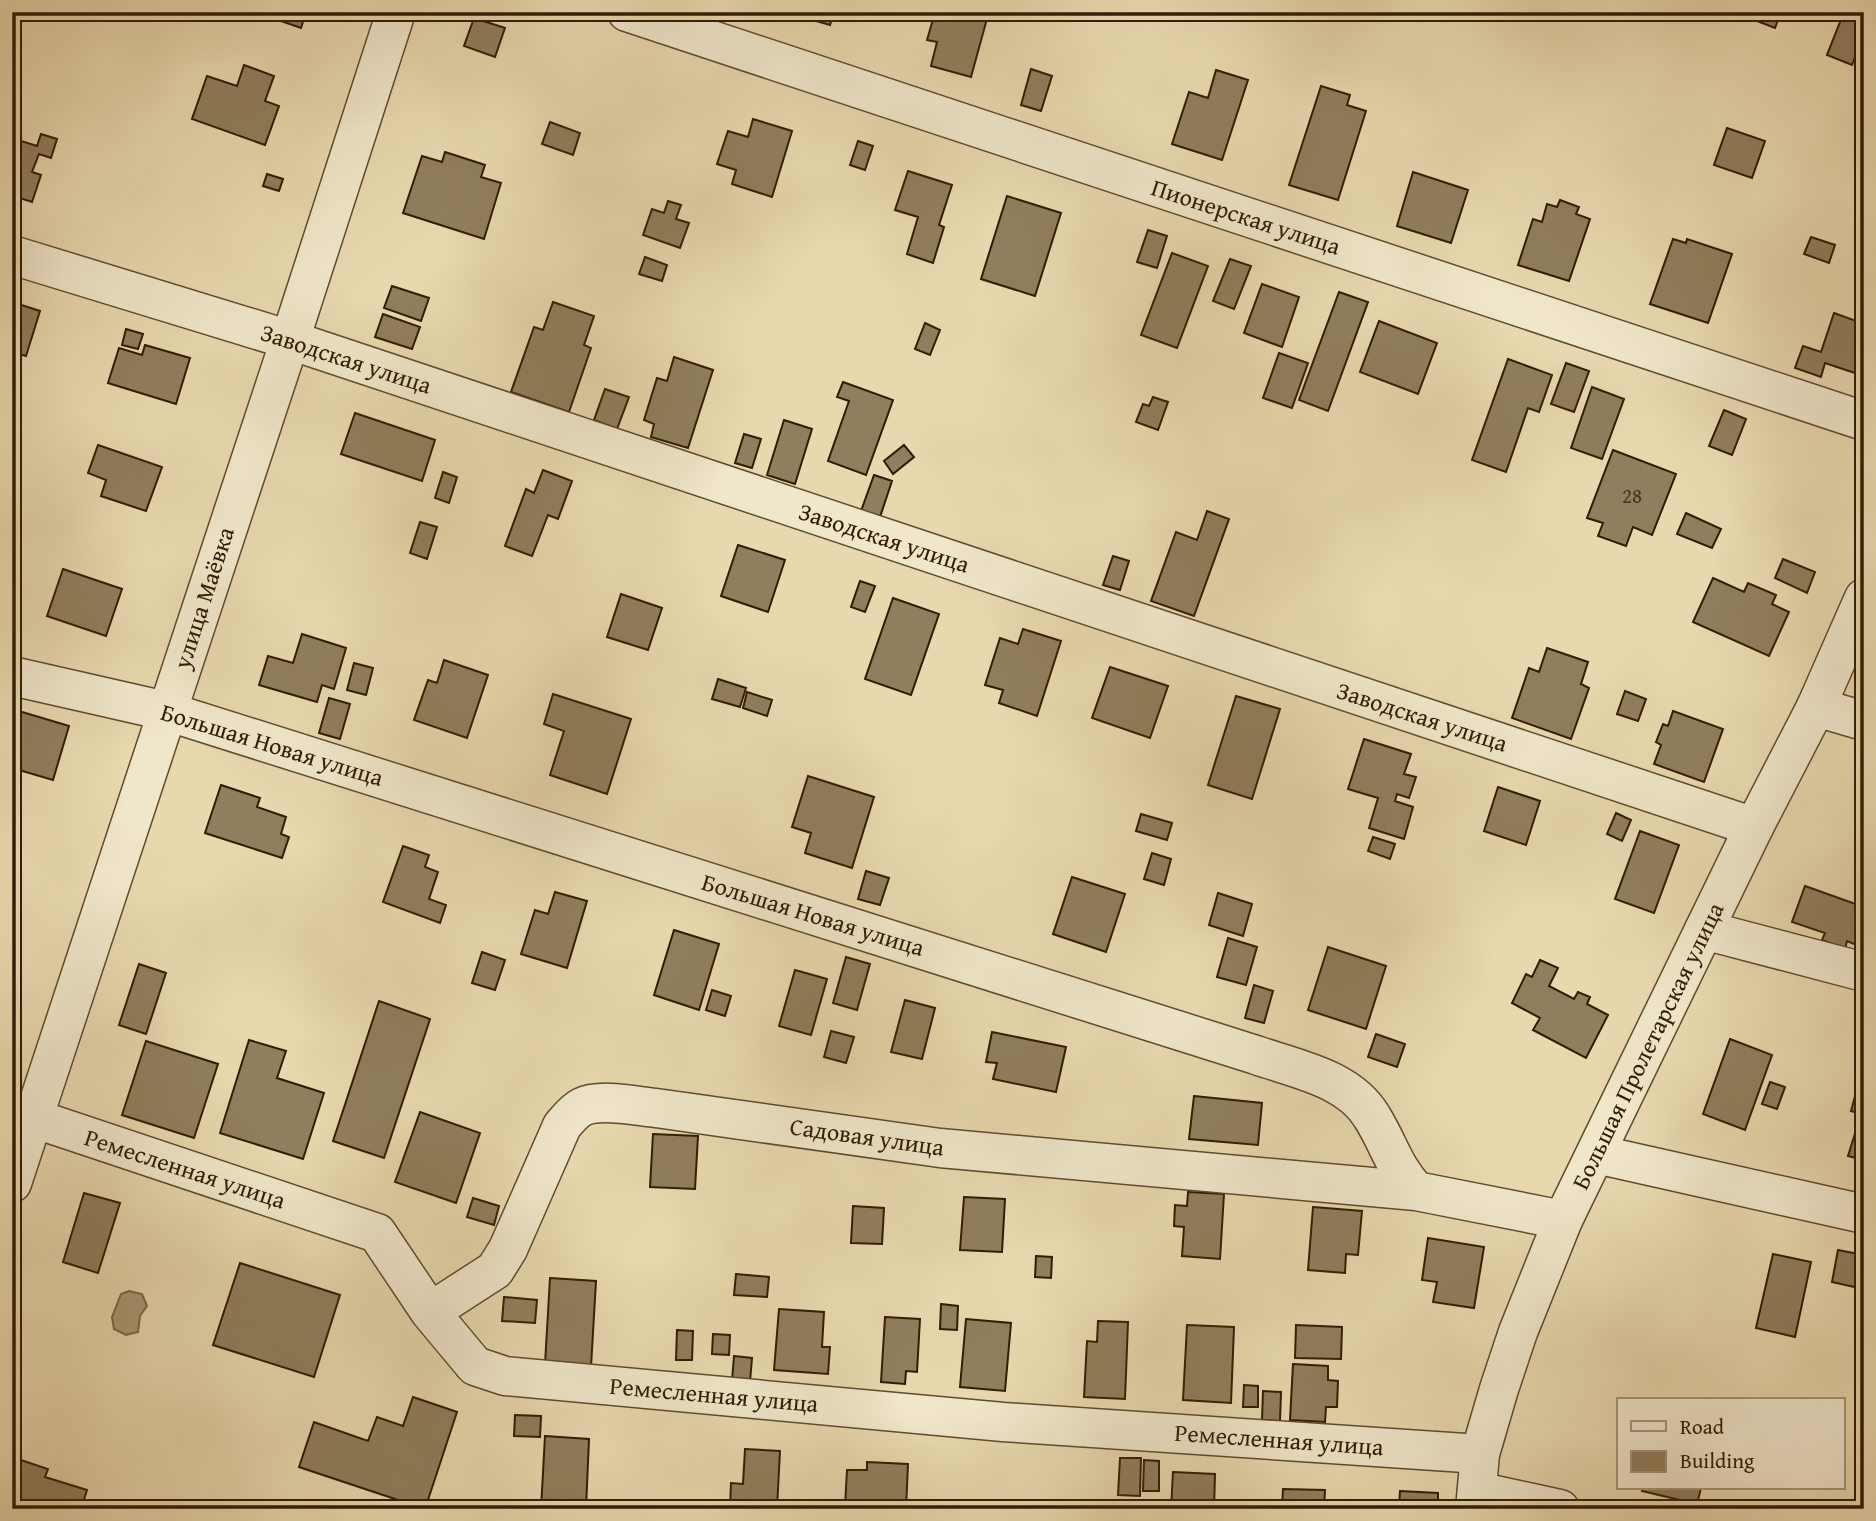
<svg xmlns="http://www.w3.org/2000/svg" width="1876" height="1521" font-family="'Gentium Book Plus',serif">
  <style>
    .water { fill: #aa9874; stroke: #7a6647; stroke-width: 2 }
    .building { fill: #907e5c; stroke: #311c03; stroke-width: 2 }
    .lines { fill: none; stroke-linecap: round; stroke-linejoin: round }
    .minor-casing { stroke: #5f4b2e; stroke-width: 41 }
    .tertiary-casing { stroke: #5f4b2e; stroke-width: 41 }
    .minor { stroke: #f0e6ca; stroke-width: 38 }
    .tertiary { stroke: #f0e6ca; stroke-width: 38 }
    .labels { text-anchor: middle; stroke-width: 5; stroke-linejoin: round; paint-order: stroke }
    .number-label { font-size: 21px; fill: #493419 }
    .street-label { font-size: 24px; fill: #311c03; stroke: #f0e6ca }
  </style>
  <rect width="100%" height="100%" fill="#e8d8ae"/>
  <filter id="stains"><feTurbulence type="fractalNoise" baseFrequency=".00286" numOctaves="4"/><feColorMatrix values="0 0 0 0 .2 0 0 0 0 .09 0 0 0 0 .02 0 0 0 .5 -.17"/></filter>
  <radialGradient id="worn" r=".72"><stop offset=".6" stop-color="#630" stop-opacity="0"/><stop offset="1" stop-color="#630" stop-opacity=".3"/></radialGradient>
  <path class="water" d="M129 1291 142 1294 147 1306 140 1316 138 1332 126 1335 114 1329 112 1317 121 1294Z"/>
  <path class="building" d="M255 12H306L301 28Z
    M800 12H834L830 25 799 16Z
    M945 12H977L988 15 971 77 931 66 937 42 927 40 934 16 943 19Z
    M1734 12H1781L1775 28Z
    M1844 12H1864V43L1861 42 1852 65 1827 55Z
    M474 18 505 28 495 57 464 46Z
    M244 65 274 76 265 101 279 106 265 145 192 119 207 76 237 86Z
    M1031 69 1052 76 1041 111 1021 105Z
    M1216 70 1248 80 1222 160 1172 144 1189 92 1208 98Z
    M1321 86 1350 95 1347 105 1366 111 1338 200 1289 185Z
    M753 119 792 131 772 197 732 184 736 170 717 164 728 131 748 137Z
    M550 122 580 133 573 155 542 144Z
    M1727 128 1765 141 1752 178 1714 165Z
    M41 134 57 139 51 158 39 154 32 172 41 175 32 202 20 198 12 220V138L37 146Z
    M858 141 873 146 865 170 850 165Z
    M445 152 485 165 481 177 501 183 484 239 403 213 422 156 442 162Z
    M908 171 952 185 939 225 944 227 933 263 907 254 918 217 895 210Z
    M1413 172 1468 190 1451 243 1397 226Z
    M267 174 283 179 279 191 263 186Z
    M1007 196 1061 213 1035 296 981 279Z
    M1560 200 1579 207 1576 214 1590 219 1569 281 1518 265 1533 219 1542 222 1547 204 1557 207Z
    M668 201 681 205 676 219 689 223 680 248 643 235 652 209 664 213Z
    M1148 230 1167 236 1157 268 1137 262Z
    M1811 237 1835 245 1829 263 1804 254Z
    M1673 239 1686 243 1687 239 1732 254 1708 323 1650 304Z
    M1172 253 1208 266 1177 348 1141 335Z
    M645 257 667 265 662 281 639 274Z
    M1230 259 1251 266 1234 309 1213 301Z
    M1262 284 1299 297 1282 347 1244 333Z
    M392 286 429 298 421 321 384 308Z
    M1339 292 1368 302 1328 411 1299 400Z
    M12 302 40 311 26 356 12 352Z
    M553 302 594 316 584 345 591 348 569 412 511 392 534 327 543 330Z
    M1834 313 1862 323 1860 329 1864 330V376L1825 363 1821 377 1795 368 1803 346 1821 352Z
    M383 314 420 327 412 349 375 337Z
    M1379 321 1437 343 1418 394 1360 372Z
    M925 323 940 330 930 355 915 349Z
    M126 329 143 334 138 349 122 345Z
    M145 345 190 358 176 404 108 383 119 348 142 355Z
    M1279 353 1308 363 1292 408 1263 398Z
    M674 357 713 370 688 448 651 437 654 424 644 420 657 378 667 381Z
    M1508 359 1552 375 1539 412 1528 408 1506 472 1472 460Z
    M1566 363 1589 371 1574 412 1551 404Z
    M843 382 893 400 866 475 828 461 849 401 837 397Z
    M1592 387 1624 399 1602 459 1571 448Z
    M605 389 629 397 617 429 594 420Z
    M1153 397 1168 402 1158 430 1136 422 1143 404 1149 406Z
    M1724 410 1746 419 1732 455 1709 446Z
    M355 413 435 440 422 481 341 454Z
    M784 420 812 429 795 484 767 475Z
    M744 434 761 439 752 468 735 463Z
    M98 445 162 467 146 511 101 496 106 480 88 473Z
    M904 445 914 457 893 474 884 461Z
    M1613 450 1676 474 1652 535 1633 527 1626 546 1598 536 1603 523 1587 518Z
    M543 470 572 481 558 519 548 515 532 556 505 546 526 489 534 493Z
    M443 472 457 477 449 503 435 498Z
    M874 475 892 481 880 517 861 511Z
    M1207 511 1229 519 1194 616 1151 601 1176 532 1197 540Z
    M1686 513 1721 529 1712 548 1677 534Z
    M420 522 437 527 427 559 410 553Z
    M738 545 785 560 768 612 721 596Z
    M1113 556 1129 561 1120 590 1103 585Z
    M1783 559 1815 572 1807 593 1775 578Z
    M63 569 122 589 106 636 47 616Z
    M1713 578 1744 592 1748 583 1776 595 1772 604 1789 612 1769 656 1693 622Z
    M860 581 875 586 865 612 851 607Z
    M621 594 662 608 648 650 607 637Z
    M893 598 939 614 911 695 865 679Z
    M1023 629 1061 641 1037 716 999 703 1003 690 985 685 1000 638 1018 644Z
    M302 634 346 648 334 689 322 685 317 702 259 685 268 656 293 663Z
    M1547 648 1588 662 1581 684 1589 688 1571 739 1512 718 1529 668 1539 672Z
    M444 660 488 675 467 738 414 720 428 680 437 683Z
    M354 663 373 668 366 695 347 690Z
    M1110 667 1168 686 1150 738 1092 718Z
    M718 679 746 688 740 707 712 699Z
    M1625 691 1646 699 1638 721 1617 714Z
    M747 692 772 700 767 716 743 708Z
    M553 694 631 719 607 794 550 775 564 731 544 724Z
    M1236 696 1280 709 1252 799 1208 785Z
    M329 698 350 704 340 739 319 733Z
    M12 709 69 726 53 780 12 768Z
    M1673 711 1723 729 1704 782 1654 764 1661 745 1656 742 1663 724 1668 726Z
    M1364 739 1411 754 1404 774 1416 777 1409 798 1397 794 1395 801 1413 807 1404 839 1369 828 1378 798 1348 789Z
    M808 776 874 797 852 868 805 853 811 833 792 827Z
    M221 785 260 798 257 807 286 817 281 834 289 837 282 858 205 833Z
    M1498 787 1540 801 1526 845 1484 831Z
    M1616 813 1631 820 1622 841 1607 834Z
    M1141 814 1172 823 1167 840 1136 831Z
    M1640 831 1679 845 1654 913 1615 899Z
    M1373 837 1395 844 1390 859 1368 851Z
    M403 846 429 855 425 867 438 872 429 899 446 905 440 923 383 902Z
    M1152 853 1171 859 1164 885 1144 879Z
    M866 871 889 878 880 905 858 899Z
    M1072 877 1125 894 1106 952 1053 934Z
    M1805 886 1864 907V948L1847 941 1845 949 1822 940 1825 933 1792 922Z
    M555 892 587 901 567 968 521 954 535 910 548 914Z
    M1218 893 1252 904 1243 936 1209 925Z
    M674 930 719 944 699 1010 654 995Z
    M1228 938 1257 947 1246 985 1217 977Z
    M1328 947 1386 966 1366 1029 1308 1010Z
    M482 952 505 960 495 990 472 983Z
    M846 957 870 964 857 1010 833 1003Z
    M1540 960 1558 968 1549 986 1574 999 1578 992 1590 997 1587 1004 1608 1015 1586 1058 1533 1030 1540 1018 1512 1003 1526 974 1532 977Z
    M139 964 166 973 146 1034 119 1025Z
    M795 970 827 979 811 1035 779 1026Z
    M1254 985 1273 991 1264 1023 1245 1018Z
    M712 990 731 996 725 1016 706 1010Z
    M905 1000 935 1008 922 1059 891 1052Z
    M379 1001 430 1019 384 1158 333 1141Z
    M831 1031 854 1037 846 1063 824 1057Z
    M992 1032 1066 1047 1056 1092 993 1079 997 1063 986 1062Z
    M1376 1034 1405 1044 1397 1067 1368 1057Z
    M1730 1039 1772 1055 1745 1130 1703 1114Z
    M249 1040 286 1051 277 1078 324 1093 303 1159 220 1133Z
    M146 1041 218 1064 194 1138 122 1115Z
    M1770 1082 1785 1087 1777 1109 1762 1104Z
    M1858 1085 1864 1087V1160L1848 1156 1861 1114 1851 1111Z
    M1194 1096 1262 1103 1258 1145 1189 1139Z
    M420 1112 480 1133 456 1203 395 1182Z
    M653 1134 698 1136 695 1189 650 1187Z
    M1188 1192 1224 1194 1220 1259 1182 1256 1184 1227 1174 1226 1175 1205 1187 1206Z
    M84 1193 120 1203 98 1273 63 1262Z
    M964 1197 1005 1199 1002 1252 960 1250Z
    M473 1198 499 1206 494 1225 467 1217Z
    M853 1206 884 1208 882 1244 851 1243Z
    M1313 1207 1362 1211 1358 1255 1346 1254 1345 1273 1308 1270Z
    M1428 1238 1484 1247 1474 1308 1433 1302 1437 1282 1422 1280Z
    M1838 1250 1864 1255 1859 1288 1832 1282Z
    M1773 1254 1811 1262 1795 1337 1756 1328Z
    M1036 1256 1052 1257 1051 1278 1035 1277Z
    M240 1263 340 1295 314 1377 213 1345Z
    M736 1274 769 1277 767 1297 734 1295Z
    M550 1278 596 1281 591 1367 545 1364Z
    M504 1297 537 1300 535 1323 502 1321Z
    M941 1304 958 1306 957 1330 940 1329Z
    M779 1309 824 1312 822 1347H830L828 1374 774 1370Z
    M885 1317 920 1319 917 1372 906 1371 905 1384 881 1382Z
    M966 1319 1011 1323 1005 1391 960 1387Z
    M1098 1321 1128 1322 1125 1399 1084 1397 1087 1341 1097 1342Z
    M1187 1325 1234 1327 1231 1403 1183 1400Z
    M1296 1325 1342 1327 1341 1359 1295 1358Z
    M677 1330 693 1331 692 1360H676Z
    M713 1334 730 1335 729 1355 712 1354Z
    M734 1356 752 1358 750 1382 732 1381Z
    M1293 1364 1328 1366V1380L1338 1381 1337 1407H1326L1325 1422 1290 1420Z
    M1244 1385 1258 1386V1407H1243Z
    M1263 1391 1281 1392 1280 1421 1262 1420Z
    M413 1397 457 1412 425 1509 299 1467 314 1422 368 1441 377 1417 403 1426Z
    M515 1415 541 1416 540 1437 514 1436Z
    M545 1436 589 1439 586 1509H541Z
    M745 1449 780 1451 777 1509H730L731 1483 743 1484Z
    M12 1457 48 1469 45 1477 87 1490 81 1509H12Z
    M1120 1458H1141L1140 1496 1118 1495Z
    M1144 1460 1159 1461V1491H1143Z
    M867 1462 908 1464 906 1509H864L865 1507 845 1506 847 1470H867Z
    M1173 1472 1215 1474 1214 1509H1171Z
    M1643 1488H1701L1697 1504 1642 1491Z
    M1283 1489 1325 1490 1324 1509H1282Z
    M1400 1491 1438 1493V1509H1399Z"/>
  <g class="lines">
    <g class="minor-casing">
      <path id="minor" d="M627 12 1864 421
        M12 255 290 340 1754 827
        M12 676 166 711 1256 1055C1296 1069 1349 1078 1372 1117 1389 1144 1393 1166 1416 1191L1563 1220
        M1816 707 1864 721
        M1704 930 1864 972
        M12 1111 377 1233 430 1312 475 1366 505 1376 1003 1422 1480 1454
        M1596 1154 1864 1214
        M430 1312 495 1270 508 1249 562 1126C568 1119 574 1111 582 1107 600 1098 636 1106 656 1108L940 1148 1416 1191
        M1477 1491 1560 1509"/>
    </g>
    <g class="tertiary-casing">
      <path id="tertiary" d="M12 1183 290 340 396 12
        M1475 1509 1480 1454 1499 1389 1518 1332 1563 1220 1754 827 1816 707 1864 598"/>
    </g>
    <use href="#minor" class="minor"/>
    <use href="#tertiary" class="tertiary"/>
  </g>
  <g class="labels">
    <g class="number-label">
      <text x="1632" y="503">28</text>
    </g>
    <g class="street-label">
      <text transform="translate(1246 217) rotate(18)" y="8">Пионерская улица</text>
      <text transform="translate(346 359) rotate(18)" y="8">Заводская улица</text>
      <text transform="translate(884 538) rotate(18)" y="8">Заводская улица</text>
      <text transform="translate(204 598) rotate(-72)" y="8">улица Маёвка</text>
      <text transform="translate(1422 717) rotate(18)" y="8">Заводская улица</text>
      <text transform="translate(272 745) rotate(17)" y="8">Большая Новая улица</text>
      <text transform="translate(813 915) rotate(17)" y="8">Большая Новая улица</text>
      <text transform="translate(1648 1046) rotate(-64)" y="8">Большая Пролетарская улица</text>
      <text transform="translate(867 1137) rotate(8)" y="8">Садовая улица</text>
      <text transform="translate(185 1169) rotate(18)" y="8">Ремесленная улица</text>
      <text transform="translate(714 1395) rotate(5)" y="8">Ремесленная улица</text>
      <text transform="translate(1279 1440) rotate(4)" y="8">Ремесленная улица</text>
    </g>
  </g>
  <rect width="1876" height="1521" fill="none" stroke="#e8d8ae" stroke-width="42"/>
  <rect x="14" y="14" width="1848" height="1493" fill="none" stroke="#311c03" stroke-width="3.5"/>
  <rect x="21" y="21" width="1834" height="1479" fill="none" stroke="#311c03" stroke-width="2"/>
  <rect x="1617" y="1398" width="228" height="91" fill="#f0e6ca" stroke="#a4957a" stroke-width="2"/>
  <rect x="1631" y="1421" width="35" height="10" fill="#f0e6ca" stroke="#a4957a" stroke-width="2"/>
  <text x="1680" y="1434" font-size="21" fill="#311c03">Road</text>
  <rect x="1631" y="1451" width="35" height="21" fill="#907e5c" stroke="#a4957a" stroke-width="2"/>
  <text x="1680" y="1468" font-size="21" fill="#311c03">Building</text>
  <rect width="100%" height="100%" filter="url(#stains)"/>
  <rect width="100%" height="100%" fill="url(#worn)"/>
</svg>
